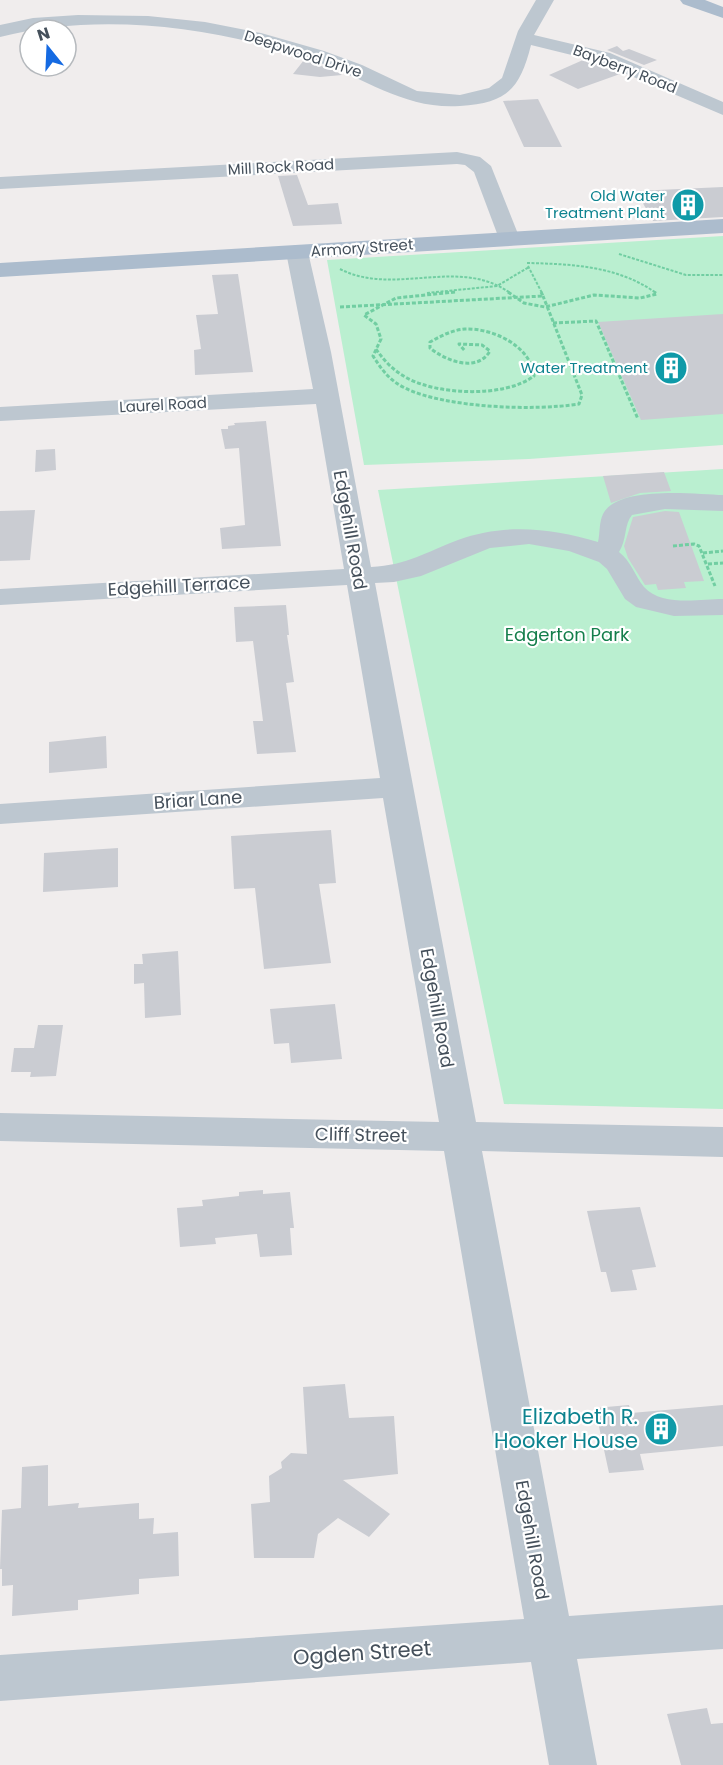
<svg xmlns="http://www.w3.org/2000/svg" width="723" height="1765" font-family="Poppins,sans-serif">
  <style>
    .green { fill: #baefd0 }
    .building { fill: #caccd2 }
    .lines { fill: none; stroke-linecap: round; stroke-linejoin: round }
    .path-far1 { stroke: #71cea2; stroke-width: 2; stroke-dasharray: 3 1.5; stroke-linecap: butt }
    .path { stroke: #71cea2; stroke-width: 3; stroke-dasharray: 4 2; stroke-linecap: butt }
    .minor { fill: #bdc7d0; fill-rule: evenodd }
    .major { fill: #acbccd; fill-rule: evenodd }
    .labels { text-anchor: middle; stroke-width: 4.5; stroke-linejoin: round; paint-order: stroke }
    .far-street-label { font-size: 15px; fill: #45505b; stroke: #fff }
    .far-culture-label { font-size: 15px; fill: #0d838f; stroke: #fff; text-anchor: end }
    .street-label { font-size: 18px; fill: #45505b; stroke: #fff }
    .park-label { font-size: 18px; fill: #147e4b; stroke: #fff }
    .near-culture-label { font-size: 21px; fill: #0d838f; stroke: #fff; text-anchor: end }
    .near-street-label { font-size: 21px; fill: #45505b; stroke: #fff }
  </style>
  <rect width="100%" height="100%" fill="#f0eded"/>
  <path class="green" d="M723 236V445L529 459 364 465 327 260Z
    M723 469V1109L504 1104 378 490Z"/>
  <path class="building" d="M617 46 623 51 629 49 657 60 644 65 607 50Z
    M304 60 335 71 342 75 320 77 293 74Z
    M583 60 595 63 620 74 578 89 549 75Z
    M538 99 562 147H524L503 101Z
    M297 175 308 205 338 203 342 224 293 226 278 176Z
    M723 187V217L653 221 636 191Z
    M238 274 253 372 195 375 194 350 201 349 196 315 218 314 212 275Z
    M723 314V414L641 420 598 322Z
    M266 421 281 546 222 549 220 528 245 525 239 448 225 449 221 429H228V426L235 425 234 423Z
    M55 449 56 470 35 472 36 450Z
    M664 472 671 491 640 493 611 503 603 476Z
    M35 510 30 560 0 561V511Z
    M665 511 679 512 704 581 684 582 686 588 658 590 656 584 645 585 628 558 624 546 633 517Z
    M286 605 289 635H287L294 682 286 683 296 752 257 754 253 721H263L253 641 236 642 234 607Z
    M106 736 107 768 49 773V742Z
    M331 830 336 883 319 884 331 963 264 969 255 888 234 889 231 836Z
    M118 848V887L43 892 44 853Z
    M178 951 181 1015 145 1018 144 983 134 984V964H143L142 954Z
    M335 1004 342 1059 291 1063 289 1043 274 1044 270 1009Z
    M38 1025H63L56 1076 30 1077 31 1072H11L14 1048H34Z
    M263 1190V1194L290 1192 294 1228H290L292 1255 260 1257 257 1234 215 1238 216 1244 180 1247 177 1208 203 1206 202 1200 239 1196V1192Z
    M640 1207 656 1267 632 1270 637 1290 611 1292 606 1272H601L587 1211Z
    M345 1384 349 1418 394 1416 398 1474 343 1480 390 1514 369 1537 338 1518 318 1534 314 1558H254L251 1504 270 1502 269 1476 282 1468 281 1462 291 1453 307 1454 303 1387Z
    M629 1405 631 1413 723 1405V1446L640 1454 644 1470 609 1473 595 1408Z
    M48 1465V1506L79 1503 78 1508 139 1503V1519L154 1518 153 1534 178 1532 179 1576 139 1579V1594L78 1600V1610L12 1616 13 1585 2 1586V1569H0L2 1510 21 1508 22 1467Z
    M707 1708 711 1724 723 1723V1765H681L667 1714Z"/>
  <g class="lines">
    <path class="path-far1" d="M619 254 686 275H723
      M527 263C572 264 618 266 656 293
      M528 266 542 293
      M340 269C394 297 459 256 510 293
      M427 293 497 286 529 267"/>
    <path class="path" d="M455 292 396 298 364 315 376 324 381 339 373 356C382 370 390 381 405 388 445 408 535 411 579 404L582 395 543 296
      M508 292 524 303 545 307 594 295 640 298 657 294 654 292
      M340 307 543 296 541 292
      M553 323 596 321 638 419
      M376 349C384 361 394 371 407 378 438 395 505 398 534 376 531 346 493 328 465 329 452 330 441 336 430 342V348C446 361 477 373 490 351L482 345 459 344 465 351
      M673 546 694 544 699 546 715 586
      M703 553 723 551
      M708 564 723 563"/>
    <path class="minor" d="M536 0H554L534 35 610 53 723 102V115L596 61 531 45C520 89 507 103 460 106 407 110 366 79 318 62 221 27 101 11 0 37V25L33 18 78 15 148 16 205 22 261 33 324 51 362 65 417 91 460 95 489 88 502 78 518 31Z
      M457 152 480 157 491 166 520 239 517 244 509 246 501 244 474 172 465 165 457 164 0 189V177Z
      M297 245 305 247 308 252 331 352 371 567C408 565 426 552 458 540 505 523 551 528 598 542 600 533 599 522 603 514 618 485 695 494 723 495V511L665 509 632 515C624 524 627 540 619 552 631 561 635 576 644 587 662 607 700 599 723 599V615L674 616 636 607 625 599 607 569 599 562 569 551 529 544 490 548 421 576 394 582 375 583 476 1122 723 1127V1157L482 1151 569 1616 723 1605V1649L577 1659 597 1765H549L531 1662 0 1701V1655L524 1619 444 1151 0 1141V1113L439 1122 383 798 0 824V804L380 778 347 585 0 605V589L344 569 316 404 0 421V407L313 389 286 252 289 247Z"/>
    <path class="major" d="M680 0H705L723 7V18L683 4Z
      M723 219V233L0 277V263Z"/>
  </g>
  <defs>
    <g id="building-disc" transform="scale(1.725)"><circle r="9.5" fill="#0f9aa8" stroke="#fff"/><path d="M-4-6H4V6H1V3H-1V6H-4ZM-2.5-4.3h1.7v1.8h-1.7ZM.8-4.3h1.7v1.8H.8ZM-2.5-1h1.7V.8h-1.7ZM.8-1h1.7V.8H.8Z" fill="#fff"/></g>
  </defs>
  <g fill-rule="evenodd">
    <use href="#building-disc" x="688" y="205"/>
    <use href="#building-disc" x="671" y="368"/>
    <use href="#building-disc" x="661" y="1429"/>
  </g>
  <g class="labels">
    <g class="far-street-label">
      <text transform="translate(303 54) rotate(18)" y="5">Deepwood Drive</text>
      <text transform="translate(625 69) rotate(21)" y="5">Bayberry Road</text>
      <text transform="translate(281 167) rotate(-3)" y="5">Mill Rock Road</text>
      <text transform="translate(362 248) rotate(-4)" y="5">Armory Street</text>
      <text transform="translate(163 405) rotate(-3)" y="5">Laurel Road</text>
    </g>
    <g class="far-culture-label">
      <text x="665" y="201">Old Water<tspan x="665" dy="17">Treatment Plant</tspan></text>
      <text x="648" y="373">Water Treatment</text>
    </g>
    <g class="street-label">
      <text transform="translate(350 530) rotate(80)" y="6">Edgehill Road</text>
      <text transform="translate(179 586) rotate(-3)" y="6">Edgehill Terrace</text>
      <text transform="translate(198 800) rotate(-4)" y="6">Briar Lane</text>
      <text transform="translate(437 1008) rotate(80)" y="6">Edgehill Road</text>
      <text transform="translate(361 1135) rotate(1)" y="6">Cliff Street</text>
      <text transform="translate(532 1540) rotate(80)" y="6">Edgehill Road</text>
    </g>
    <g class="park-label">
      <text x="567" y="641">Edgerton Park</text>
    </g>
    <g class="near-culture-label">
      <text x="638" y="1424">Elizabeth R.<tspan x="638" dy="24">Hooker House</tspan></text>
    </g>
    <g class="near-street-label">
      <text transform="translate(362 1653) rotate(-4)" y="7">Ogden Street</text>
    </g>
  </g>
  <g transform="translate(48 48) rotate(342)"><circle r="28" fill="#ffffff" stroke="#b5b9bd" stroke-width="1.5"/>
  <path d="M0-4.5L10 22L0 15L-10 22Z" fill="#156ae2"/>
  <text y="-9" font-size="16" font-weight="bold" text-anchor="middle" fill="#45505b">N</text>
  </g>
</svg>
